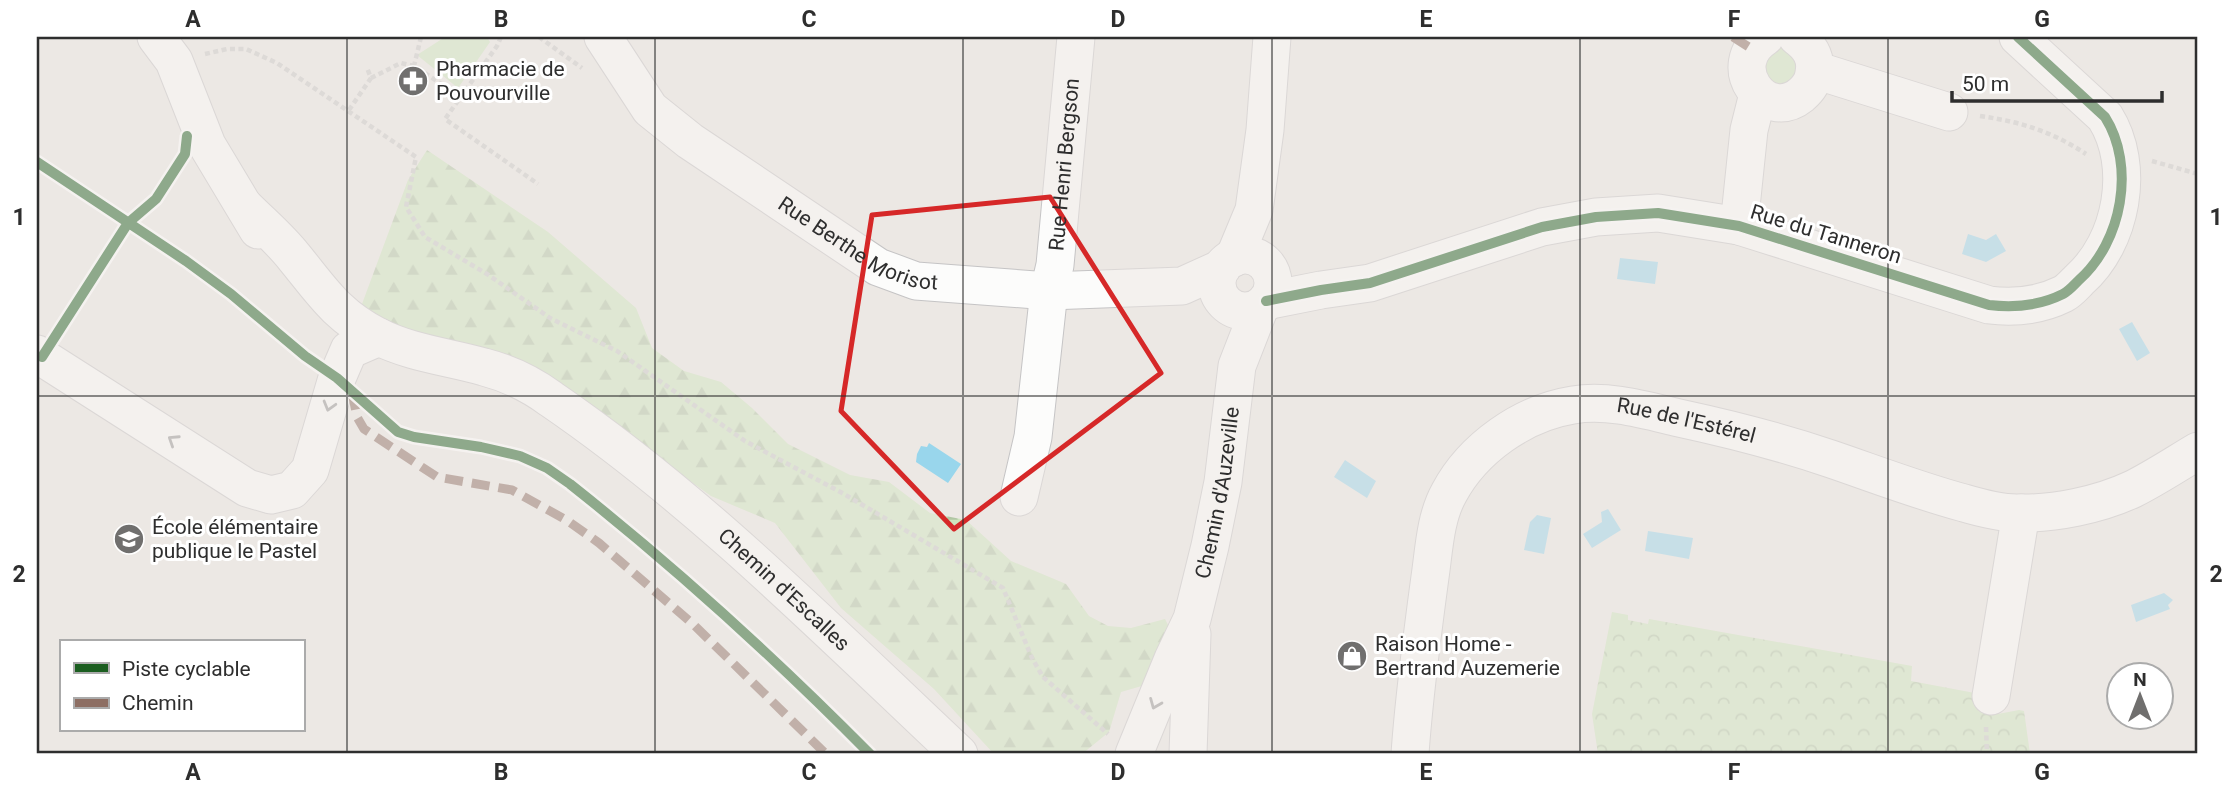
<svg xmlns="http://www.w3.org/2000/svg" width="2235" height="791" font-family="Roboto,sans-serif">
  <style>
    .grass { fill: #cee6be }
    .forest { fill: url(#forest-firs) }
    .park { fill: url(#park-crowns) }
    .water { fill: #99d6ec }
    .lines { fill: none; stroke-linecap: round; stroke-linejoin: round }
    .minor-casing { stroke: #c5c4c5; stroke-width: 39 }
    .path { stroke: #c9c9c8; stroke-width: 4.5; stroke-dasharray: 5 3.5; stroke-linecap: butt }
    .minor { stroke: #fcfcfb; stroke-width: 37 }
    .quiet { stroke: #8d6e63; stroke-width: 9; stroke-dasharray: 18 9; stroke-linecap: butt }
    .cycleway-casing { stroke: #fff; stroke-width: 15 }
    .cycleway { stroke: #1b5e20; stroke-width: 10 }
    .oneway { stroke: #959594 }
    .marked { fill: none; stroke: #d62828; stroke-width: 5; stroke-linejoin: round }
    .grid { fill: none; stroke: #2e2e2e; stroke-width: 2; stroke-opacity: 0.55 }
    .labels { text-anchor: middle; stroke-width: 6; stroke-linejoin: round; paint-order: stroke }
    .poi-label { font-size: 21px; fill: #2e2e2e; stroke: #fff; text-anchor: start }
    .street-label { font-size: 21px; fill: #2e2e2e; stroke: #fff }
    .neatline { fill: none; stroke: #2e2e2e; stroke-width: 2.5 }
    .grid-label { font-size: 23px; text-anchor: middle; font-weight: bold; fill: #2e2e2e }
  </style>
  <defs>
    <pattern id="forest-firs" width="22" height="20" patternUnits="userSpaceOnUse" patternTransform="scale(1.75)"><rect width="22" height="20" fill="#cee6be"/><path d="M5 1l3.5 6h-7zM16 11l3.5 6h-7z" fill="#b1c6a4"/></pattern>
    <pattern id="park-crowns" width="20" height="18" patternUnits="userSpaceOnUse" patternTransform="scale(1.75)"><rect width="20" height="18" fill="#cee6be"/><path d="M2 6a3 3 0 1 1 6 0M12 15a3 3 0 1 1 6 0" fill="none" stroke="#b1c6a4"/></pattern>
  </defs>
  <rect width="100%" height="100%" fill="#ece8e4"/>
  <path class="grass" d="M445 37H487L490 42 458 88 417 55Z
    M1778 45 1793 48 1802 77 1770 89 1760 58Z"/>
  <path class="forest" d="M427 150 548 232 636 308 652 348 684 371 721 382 752 408 788 444 850 475 889 482 930 513 966 520 1011 561 1066 584 1089 616 1108 626 1131 628 1165 619 1173 635 1152 683 1121 692 1109 732 1082 754H994L934 689 841 608 775 523 711 496 644 448 364 322 362 304 408 180Z"/>
  <path class="park" d="M1612 612 1628 615V620L1648 624 1649 619 1912 666 1911 681 1980 694 1996 701 1998 714 2019 710 2024 711 2030 754H1598L1592 714Z"/>
  <path class="water" d="M1968 234 1986 240 1996 234 2006 251 1986 262 1962 254Z
    M1620 258 1658 262 1655 284 1617 279Z
    M2132 322 2150 353 2137 361 2119 329Z
    M929 443 961 464 948 483 916 462 917 454 921 446 927 447Z
    M1345 460 1376 481 1367 498 1334 477Z
    M1608 509 1621 530 1592 548 1583 534 1602 522 1601 512Z
    M1537 515 1551 518 1544 554 1524 550 1530 522Z
    M1648 531 1693 538 1689 559 1645 551Z
    M2164 593 2173 600 2168 605 2170 609 2136 622 2131 605Z"/>
  <g class="lines">
    <g class="minor-casing">
      <g id="minor">
        <path d="M156 37 174 61 207 145 258 230"/>
        <path id="s1" d="M603 37 650 109 690 141 878 267 916 281 1049 291 1182 286 1222 268"/>
        <path d="M1765 37C1722 65 1765 124 1801 95 1808 89 1813 83 1814 73 1817 57 1809 46 1797 37"/>
        <path d="M1815 70 1949 112"/>
        <path id="s2" d="M246 208C262 224 280 239 294 257 322 291 336 315 377 336 410 353 449 357 484 367 507 373 532 385 551 399 700 501 828 631 959 754"/>
        <path d="M1739 226 1749 130 1758 94"/>
        <circle cx="1245" cy="283" r="28"/>
        <path d="M1234 258 1254 210 1265 130 1272 37"/>
        <path d="M1266 301 1321 290 1370 283 1542 227 1596 217 1658 213 1739 226 1989 305C2014 308 2039 306 2063 294 2069 291 2074 285 2079 280 2122 242 2136 166 2105 117L2018 37"/>
        <path d="M37 354 247 488 271 495 292 490 310 470 337 378 349 350 379 337"/>
        <path id="s3" d="M1019 497 1033 437 1049 291 1055 265 1076 37"/>
        <path d="M1991 696 2021 513"/>
        <path id="s4" d="M1134 754 1173 659 1192 619 1210 546 1223 482 1237 366 1260 307"/>
        <path d="M1188 754 1192 634"/>
        <path id="s5" d="M1410 754C1414 695 1422 636 1430 577 1434 550 1435 518 1449 493 1473 448 1523 413 1573 405 1608 399 1645 410 1679 418 1730 429 1781 442 1831 459 1875 474 1919 491 1964 503 1981 508 1999 513 2017 513 2054 514 2099 505 2133 489 2155 478 2176 464 2198 451"/>
      </g>
    </g>
    <path class="path" d="M421 37 414 66 461 97
      M501 37 497 46 445 119 538 184
      M539 37 582 68
      M205 54 227 49H246L277 63 416 157 406 207 425 237 487 274 550 318 617 351 745 441 844 494 1003 588 1032 658 1043 677 1108 734
      M371 78 401 63 414 66
      M349 110 371 78 367 68
      M1980 116C2021 122 2051 131 2086 154
      M2152 161 2198 174
      M1986 727 1987 754"/>
    <use href="#minor" class="minor"/>
    <path class="quiet" d="M1733 37 1752 49
      M352 392 357 417 364 429 437 477 512 490 568 521 599 543 694 625 826 754"/>
    <g class="cycleway-casing">
      <path id="cycleway" d="M37 162 186 261 231 294 305 356 337 378 398 432 414 437 481 447 520 456 547 468 570 484C676 568 775 658 870 754
        M1266 301 1321 290 1370 283 1542 227 1596 217 1658 213 1739 226 1989 305C2014 308 2039 306 2063 294 2069 291 2074 285 2079 280 2122 242 2136 166 2105 117L2018 37
        M42 357 128 223 156 199 185 154 187 136"/>
    </g>
    <use href="#cycleway" class="cycleway"/>
  </g>
  <defs><path id="oneway-chevron" d="M-2-3.5L2.5 0L-2 3.5" fill="none" stroke-width="1.6" stroke-linecap="round" stroke-linejoin="round" transform="scale(1.75)"/></defs>
  <g class="oneway">
    <use href="#oneway-chevron" transform="translate(329 406) rotate(106)"/>
    <use href="#oneway-chevron" transform="translate(173 440) rotate(-147)"/>
    <use href="#oneway-chevron" transform="translate(1155 704) rotate(112)"/>
  </g>
  <path d="M0 0H2235V791H0ZM1050 197 1161 373 954 529 841 411 872 215Z" fill="#ece8e4" fill-opacity=".55" fill-rule="evenodd"/>
  <path class="marked" d="M1050 197 1161 373 954 529 841 411 872 215Z"/>
  <path class="grid" d="M347 37V754M655 37V754M963 37V754M1272 37V754M1580 37V754M1888 37V754M37 396H2198"/>
  <defs>
    <g id="pharmacy-disc" transform="scale(1.575)"><circle r="9.5" fill="#706f6e" stroke="#fff"/><path d="M-2-6h4v4h4v4h-4v4h-4v-4h-4v-4h4Z" fill="#fff"/></g>
    <g id="school-disc" transform="scale(1.575)"><circle r="9.5" fill="#706f6e" stroke="#fff"/><path d="M0-5L7-2L0 1L-7-2ZM-4 1L0 2.5L4 1V4Q0 6-4 4Z" fill="#fff"/></g>
    <g id="shop-disc" transform="scale(1.575)"><circle r="9.5" fill="#706f6e" stroke="#fff"/><path d="M-5-2.5h2.3a2.7 3.5 0 0 1 5.4 0H5L5.5 6h-11ZM-1.5-2.5h3a1.5 2.3 0 0 0-3 0Z" fill="#fff"/></g>
  </defs>
  <g fill-rule="evenodd">
    <use href="#pharmacy-disc" x="413" y="81"/>
    <use href="#school-disc" x="129" y="539"/>
    <use href="#shop-disc" x="1352" y="656"/>
  </g>
  <g class="labels">
    <g class="poi-label">
      <text x="436" y="76">Pharmacie de<tspan x="436" dy="24">Pouvourville</tspan></text>
      <text x="152" y="534">École élémentaire<tspan x="152" dy="24">publique le Pastel</tspan></text>
      <text x="1375" y="651">Raison Home -<tspan x="1375" dy="24">Bertrand Auzemerie</tspan></text>
    </g>
    <g class="street-label">
      <text dy="7" stroke="none"><textPath href="#s3" startOffset="336">Rue Henri Bergson</textPath></text>
      <text transform="translate(1826 234) rotate(17)" y="7">Rue du Tanneron</text>
      <text dy="7" stroke="none"><textPath href="#s1" startOffset="336">Rue Berthe Morisot</textPath></text>
      <text dy="7" stroke="none"><textPath href="#s5" startOffset="537">Rue de l'Estérel</textPath></text>
      <text dy="7" stroke="none"><textPath href="#s4" startOffset="276">Chemin d'Auzeville</textPath></text>
      <text dy="7" stroke="none"><textPath href="#s2" startOffset="672">Chemin d'Escalles</textPath></text>
    </g>
  </g>
  <rect width="2235" height="791" fill="none" stroke="#ffffff" stroke-width="77"/>
  <rect x="60" y="640" width="245" height="91" fill="#ffffff" stroke="#ababab" stroke-width="2"/>
  <rect x="74" y="663" width="35" height="10" fill="#1b5e20" stroke="#ababab" stroke-width="2"/>
  <text x="122" y="676" font-size="21" fill="#2e2e2e">Piste cyclable</text>
  <rect x="74" y="698" width="35" height="10" fill="#8d6e63" stroke="#ababab" stroke-width="2"/>
  <text x="122" y="710" font-size="21" fill="#2e2e2e">Chemin</text>
  <g transform="translate(2140 696)"><circle r="33" fill="#ffffff" stroke="#ababab" stroke-width="2"/>
  <path d="M0-5L12 26L0 18L-12 26Z" fill="#706f6e"/>
  <text y="-10" font-size="19" font-weight="bold" text-anchor="middle" fill="#2e2e2e">N</text>
  </g>
  <path d="M1952 91v10h210v-10" fill="none" stroke="#2e2e2e" stroke-width="3.5"/>
  <text x="1962" y="91" font-size="21" fill="#2e2e2e" stroke="#ffffff" stroke-width="5" paint-order="stroke">50 m</text>
  <rect x="38" y="38" width="2158" height="714" class="neatline"/>
  <g class="grid-label">
    <text x="193" y="27">A</text>
    <text x="501" y="27">B</text>
    <text x="809" y="27">C</text>
    <text x="1118" y="27">D</text>
    <text x="1426" y="27">E</text>
    <text x="1734" y="27">F</text>
    <text x="2042" y="27">G</text>
    <text x="19" y="225">1</text>
    <text x="2216" y="225">1</text>
    <text x="19" y="582">2</text>
    <text x="2216" y="582">2</text>
    <text x="193" y="780">A</text>
    <text x="501" y="780">B</text>
    <text x="809" y="780">C</text>
    <text x="1118" y="780">D</text>
    <text x="1426" y="780">E</text>
    <text x="1734" y="780">F</text>
    <text x="2042" y="780">G</text>
  </g>
</svg>
